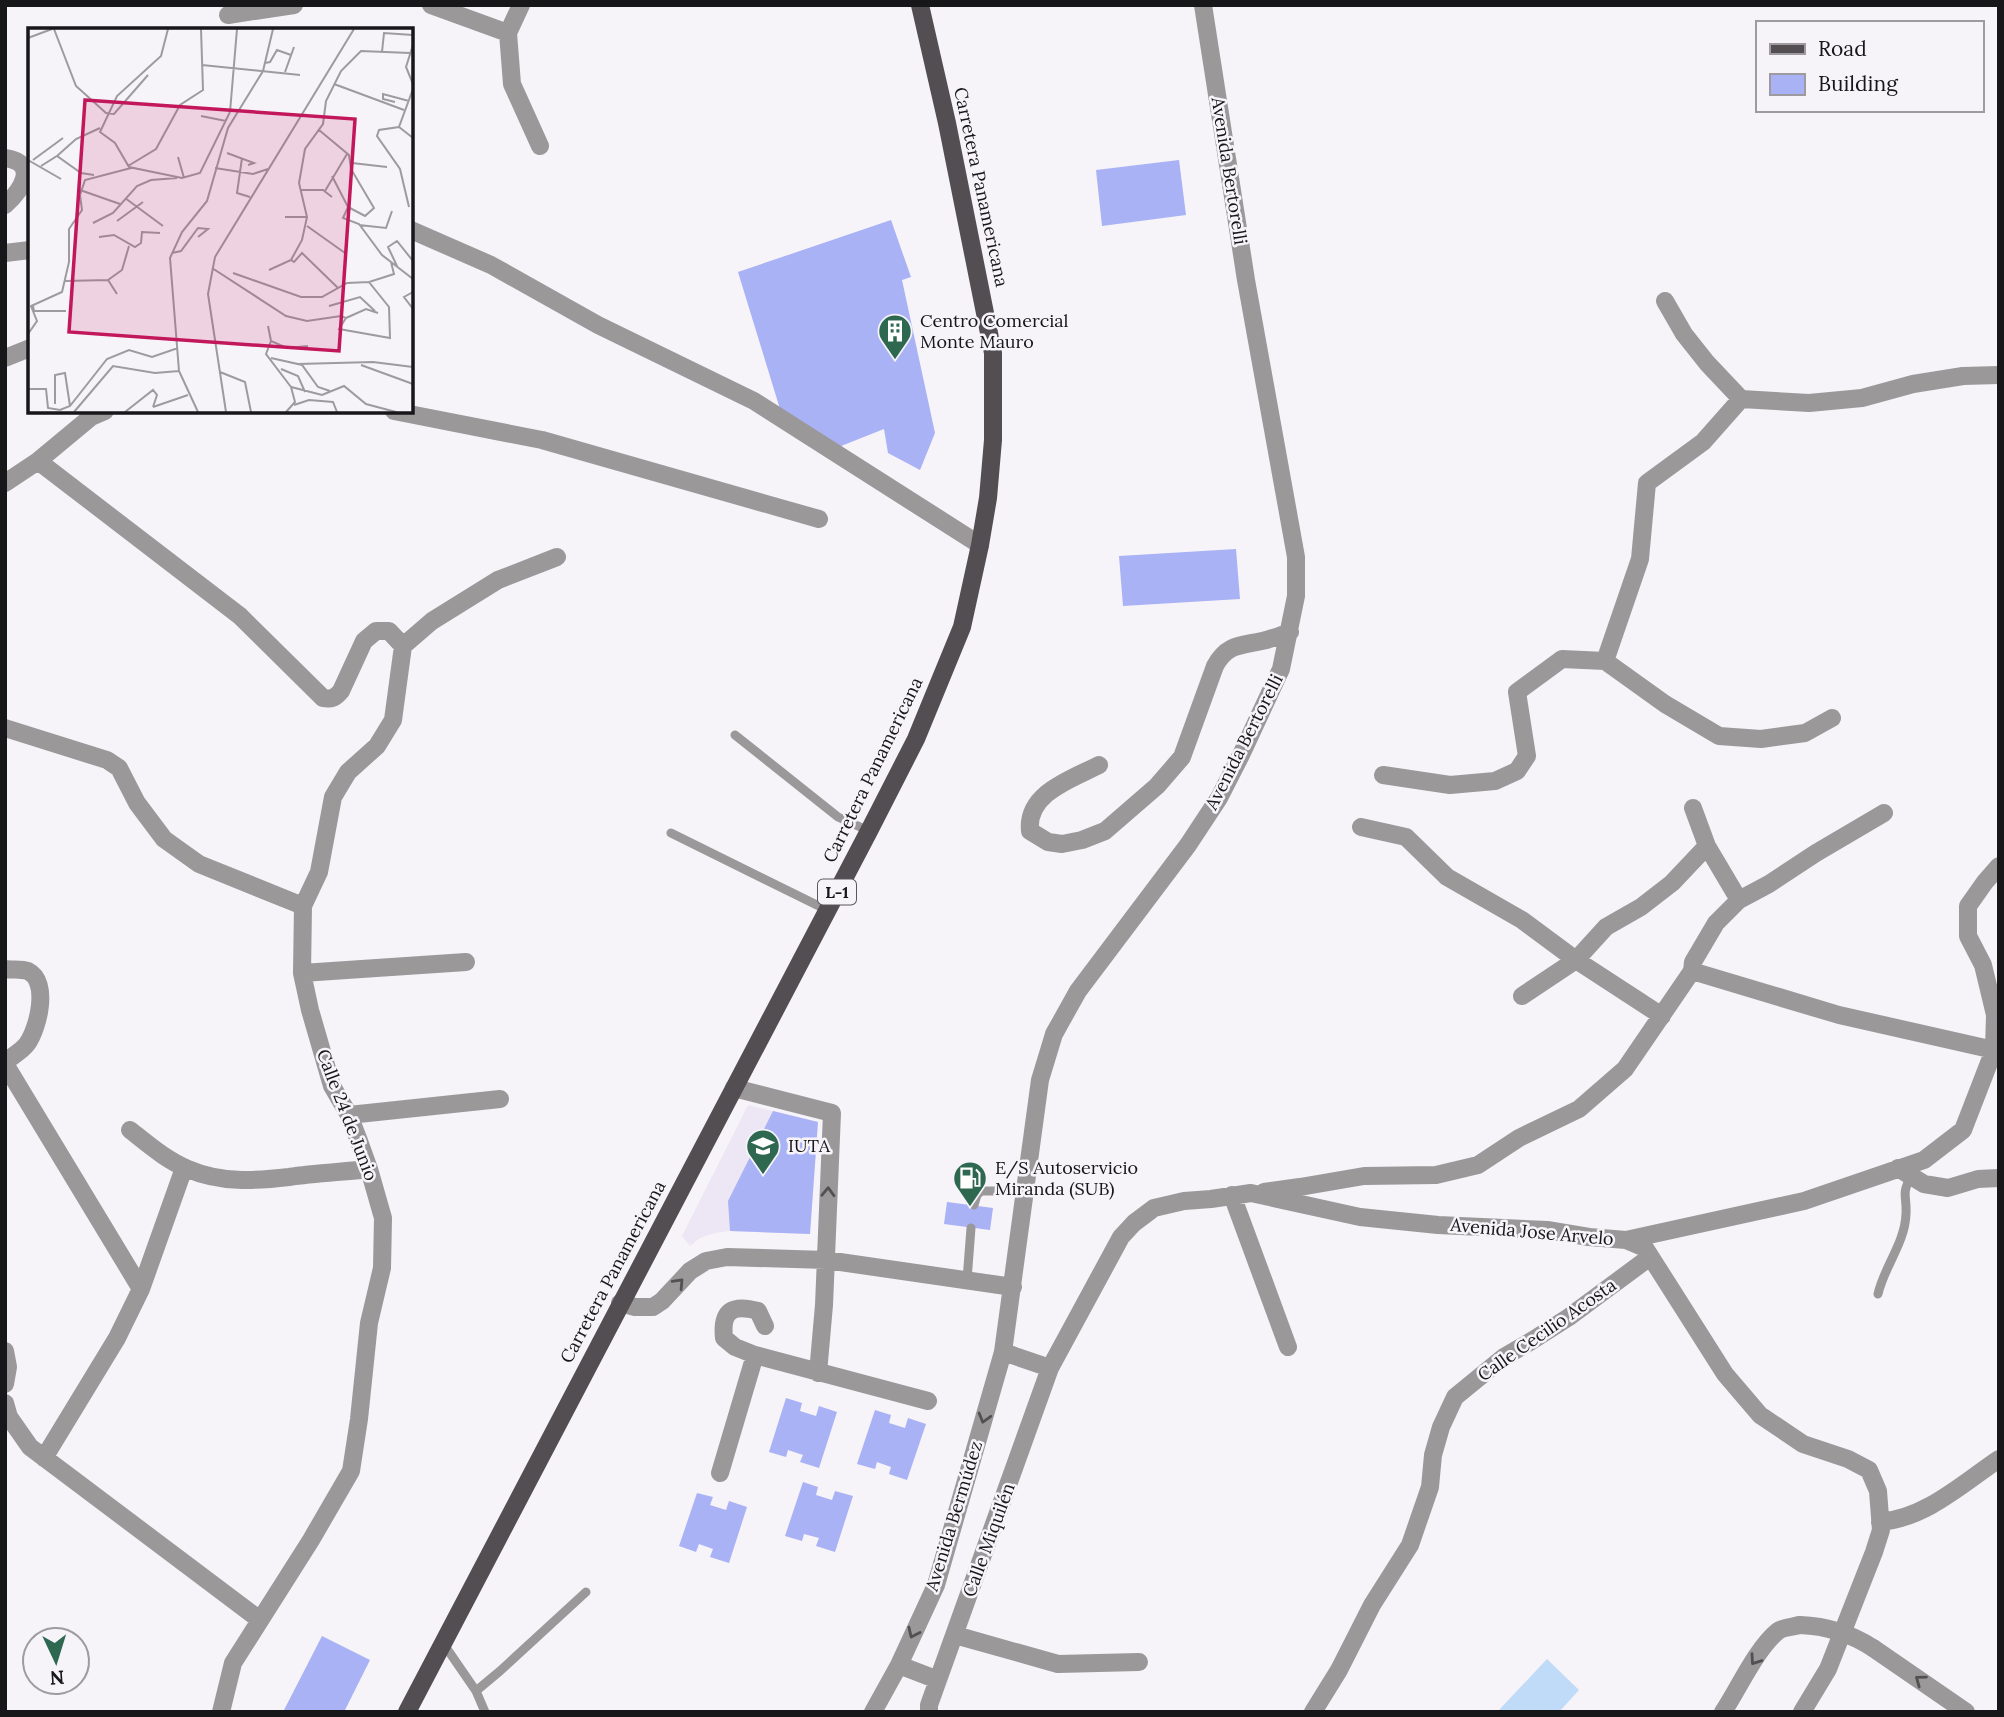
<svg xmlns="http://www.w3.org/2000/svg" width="2004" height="1717" font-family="Lora,serif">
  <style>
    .built { fill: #ede7f5 }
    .water { fill: #c0dbf7 }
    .building { fill: #a8b2f5 }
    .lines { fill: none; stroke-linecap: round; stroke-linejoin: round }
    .service { stroke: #9b989a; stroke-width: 9 }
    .minor { stroke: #9b989a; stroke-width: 18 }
    .tertiary { stroke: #9b989a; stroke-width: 18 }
    .primary { stroke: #524e51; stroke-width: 18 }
    .tertiary-bridge { stroke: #9b989a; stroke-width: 18 }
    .oneway { stroke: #525052 }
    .labels { text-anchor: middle; stroke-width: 5; stroke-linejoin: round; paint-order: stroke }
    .shield { fill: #f6f3f9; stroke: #5a585c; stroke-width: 2 }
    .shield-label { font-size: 16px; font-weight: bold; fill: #171618 }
    .street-label { font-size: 18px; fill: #171618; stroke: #f6f3f9 }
    .poi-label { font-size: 18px; fill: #171618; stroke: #f6f3f9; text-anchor: start }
    .inset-road { fill: none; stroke: #9d9b9f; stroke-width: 2 }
    .view { fill: #c2185b; fill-opacity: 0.15; stroke: #c2185b; stroke-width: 3.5 }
    .inset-edge { fill: none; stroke: #171618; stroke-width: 3.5 }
  </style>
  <rect width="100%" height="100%" fill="#f6f3f9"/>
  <path class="built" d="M748 1105 818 1122 810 1234 730 1231 715 1233 700 1238 690 1246 682 1236Z"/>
  <path class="water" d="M1547 1659 1579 1690 1559 1712H1501L1499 1710Z"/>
  <path class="building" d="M1179 160 1186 215 1102 226 1096 170Z
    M891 220 911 277 902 280 935 433 920 470 888 453 884 429 831 450 780 409 738 272Z
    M1236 549 1240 599 1123 606 1119 556Z
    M773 1111 818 1122 810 1234 730 1231 728 1201Z
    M947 1202 993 1208 990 1230 944 1224Z
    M786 1398 802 1403 800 1411 816 1416 819 1406 837 1412 819 1468 800 1462 803 1455 788 1450 786 1457 769 1452Z
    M875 1410 891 1415 889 1423 905 1428 908 1418 926 1424 907 1480 889 1474 891 1467 877 1462 875 1469 857 1464Z
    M803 1482 818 1487 816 1495 832 1500 835 1491 853 1496 835 1552 816 1546 819 1538 804 1534 802 1541 785 1536Z
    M697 1493 713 1497 710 1505 726 1510 729 1501 747 1507 729 1563 710 1557 713 1549 699 1544 696 1552 679 1546Z
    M322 1636 370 1660 344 1712H283Z"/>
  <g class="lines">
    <path class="service" d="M735 735 838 817 869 831
      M671 833 827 910
      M974 1205 977 1195 981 1191H1024
      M967 1280 971 1228
      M1878 1294C1884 1267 1905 1243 1906 1214 1907 1195 1901 1195 1911 1176
      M443 1643 476 1691 485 1712
      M476 1691 500 1671 586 1592"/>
    <path class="minor" d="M431 5 508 33
      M521 5 508 33 512 84 540 146
      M228 15 294 5
      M5 158C40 163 21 191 5 205
      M411 230 491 265 598 325 754 401 980 545
      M5 253 30 250
      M1665 301 1684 334 1707 363 1741 399 1809 403 1862 398 1913 384 1963 376 1999 375
      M5 358 30 348
      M394 411 542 440 819 519
      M38 461 240 616 323 698C332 700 336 697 341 691L364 641 376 631H389L403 646
      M5 483 38 461 91 417 105 411
      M1605 661 1640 559 1647 483 1703 442 1741 399
      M5 728 107 760 119 768 137 803 164 839 199 864 303 906
      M1099 765C1072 779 1026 793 1030 831L1048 842 1062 844 1082 840 1105 831 1157 786 1182 757 1215 666C1227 644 1240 646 1262 641 1272 639 1281 635 1290 632
      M1383 775 1450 785 1495 781 1517 771 1527 756 1517 692 1562 659 1605 661 1665 704 1719 736 1761 739 1805 733 1832 718
      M1693 808 1707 846 1739 900
      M1361 827 1406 837 1447 877 1522 920 1576 960 1662 1016
      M5 969C12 970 22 969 28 971 50 982 38 1029 27 1044 22 1051 12 1056 5 1062
      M1692 971 1839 1015 1994 1050
      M302 973 466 962
      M1522 996 1576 960 1606 927 1641 907 1672 883 1707 846
      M5 1064 141 1289
      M734 1088 832 1113 824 1305 818 1373
      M349 1115 500 1099
      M130 1130C148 1144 166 1160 188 1169 220 1183 255 1181 289 1177 315 1173 343 1172 369 1169
      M1898 1168 1924 1184 1948 1188 1978 1179 1999 1178
      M1264 1192 1300 1187 1364 1176 1436 1175 1478 1165 1519 1138 1579 1109 1625 1069 1692 971 1693 962 1716 923 1739 900 1769 884 1816 853 1884 813
      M1232 1195 1288 1347
      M1626 1240 1804 1201 1924 1160 1963 1130 1994 1050 1995 1015 1983 965 1968 936V906L1985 882 1999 866
      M620 1303 635 1307H653L662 1301 690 1271 706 1261 727 1257 826 1260 1013 1287
      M765 1326 758 1311C733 1304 721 1310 724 1338L735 1347 755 1355 928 1401
      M5 1351 8 1367 5 1384
      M1003 1352 1050 1368
      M5 1403 9 1417 30 1447 260 1620
      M44 1458 117 1338 141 1289 184 1168
      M720 1473 755 1355
      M1880 1522C1926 1518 1962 1484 1999 1459
      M955 1635 1058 1664 1139 1662
      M899 1665 938 1680
      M221 1712 233 1663 311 1540 351 1471 359 1419 369 1323 382 1268 383 1218 369 1169 359 1141 349 1115 332 1086 310 1010 302 973 303 906 319 872 333 797 348 772 377 746 393 720 403 646 432 621 498 580 557 557
      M873 1712 899 1665 936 1585 1003 1352 1040 1080 1054 1034 1078 991 1188 845 1219 798 1241 755 1281 669 1296 596V557L1246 280 1203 5
      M929 1712V1705L1050 1368 1121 1237 1134 1223 1154 1208 1184 1201 1211 1199 1251 1193 1360 1217 1438 1225 1547 1230 1589 1237 1626 1240 1645 1248 1725 1374 1760 1415 1803 1444 1848 1459 1869 1470 1878 1491 1881 1530 1874 1552 1828 1669 1802 1712
      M1313 1712 1339 1670 1372 1605 1410 1545 1430 1487 1433 1455 1441 1427 1455 1397 1504 1357 1533 1340 1569 1317 1650 1257"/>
    <path class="tertiary" d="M1873 1648 1966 1712
      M1723 1712C1739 1688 1756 1649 1778 1631 1783 1627 1793 1627 1800 1625"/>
    <path class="primary" d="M407 1712 869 831 916 739 962 627 980 545 988 498 993 440V353L947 123 920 5"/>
    <path class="tertiary-bridge" d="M1800 1625C1827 1626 1850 1633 1873 1648"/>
  </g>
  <defs><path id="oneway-chevron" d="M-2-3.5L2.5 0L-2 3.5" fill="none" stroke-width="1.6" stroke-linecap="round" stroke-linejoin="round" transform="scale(1.75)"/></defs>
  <g class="oneway">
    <use href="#oneway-chevron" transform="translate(828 1192) rotate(-88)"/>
    <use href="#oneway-chevron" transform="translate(679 1283) rotate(-47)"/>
    <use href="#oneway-chevron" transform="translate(984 1418) rotate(106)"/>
    <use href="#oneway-chevron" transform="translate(913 1633) rotate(115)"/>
    <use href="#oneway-chevron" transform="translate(1755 1660) rotate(125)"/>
    <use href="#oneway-chevron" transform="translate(1920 1680) rotate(-144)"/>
  </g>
  <defs>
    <g id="building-pin" transform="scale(1.75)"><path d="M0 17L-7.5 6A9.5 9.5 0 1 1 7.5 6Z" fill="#2f6851" stroke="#f6f3f9"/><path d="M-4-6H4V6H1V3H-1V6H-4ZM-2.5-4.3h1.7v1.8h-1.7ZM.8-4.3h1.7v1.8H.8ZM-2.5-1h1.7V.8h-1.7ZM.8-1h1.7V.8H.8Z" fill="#fff"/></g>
    <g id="university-pin" transform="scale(1.75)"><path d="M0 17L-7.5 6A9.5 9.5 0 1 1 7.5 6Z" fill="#2f6851" stroke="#f6f3f9"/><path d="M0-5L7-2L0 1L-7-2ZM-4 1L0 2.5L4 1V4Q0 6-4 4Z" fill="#fff"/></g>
    <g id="fuel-pin" transform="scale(1.75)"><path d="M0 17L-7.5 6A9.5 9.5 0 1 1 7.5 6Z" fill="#2f6851" stroke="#f6f3f9"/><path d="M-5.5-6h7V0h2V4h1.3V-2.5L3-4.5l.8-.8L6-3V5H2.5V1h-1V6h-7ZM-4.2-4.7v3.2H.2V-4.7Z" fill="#fff"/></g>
  </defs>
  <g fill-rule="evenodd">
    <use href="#building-pin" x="895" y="331"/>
    <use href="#university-pin" x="763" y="1146"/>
    <use href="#fuel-pin" x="970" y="1178"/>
  </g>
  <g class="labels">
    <rect class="shield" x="818" y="879.5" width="38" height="25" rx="5"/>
    <g class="shield-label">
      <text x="837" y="898">L-1</text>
    </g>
    <g class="street-label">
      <text transform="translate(1229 171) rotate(81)" y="6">Avenida Bertorelli</text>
      <text transform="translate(981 187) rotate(78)" y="6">Carretera Panamericana</text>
      <text transform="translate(1244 742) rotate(-63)" y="6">Avenida Bertorelli</text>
      <text transform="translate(873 770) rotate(-64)" y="6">Carretera Panamericana</text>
      <text transform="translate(347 1115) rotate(69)" y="6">Calle 24 de Junio</text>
      <text transform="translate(1532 1232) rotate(5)" y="6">Avenida Jose Arvelo</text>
      <text transform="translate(613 1272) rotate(-62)" y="6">Carretera Panamericana</text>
      <text transform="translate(1547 1330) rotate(-35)" y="6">Calle Cecilio Acosta</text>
      <text transform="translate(954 1516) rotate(-73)" y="6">Avenida Bermúdez</text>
      <text transform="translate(989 1540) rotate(-70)" y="6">Calle Miquilén</text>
    </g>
    <g class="poi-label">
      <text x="920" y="327">Centro Comercial<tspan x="920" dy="21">Monte Mauro</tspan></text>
      <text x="788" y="1152">IUTA</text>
      <text x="995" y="1174">E/S Autoservicio<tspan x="995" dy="21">Miranda (SUB)</tspan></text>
    </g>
  </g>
  <g transform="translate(28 28)">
    <rect width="385" height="385" fill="#f6f3f9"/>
    <path class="inset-road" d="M26 1 48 58 78 85 86 86 120 47M140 1 133 28 89 68 72 104 87 115 101 139 154 150 172 145 202 84 209 1M0 10 24 1M385 17 378 39 385 56M354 24 356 5 385 7M237 35 242 34 249 22 263 27M174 37 272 47M257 44 266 19M306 56 376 82M385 61 371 99 385 110M367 74 355 71V66L381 73M173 88 198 93M371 99 351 102 349 108 372 141 381 179M291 102 321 127 323 141 346 180 337 188 320 179 315 190 331 196 354 227 385 251M199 125 226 135 220 137M29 128 48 111 72 100M150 129 156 150M214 130 209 165 222 169M0 132 33 151M5 132 35 110M324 135 359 139M13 138 29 128 53 145 66 147M100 138 128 121 152 77 175 62 173 1M187 140 225 146 240 141M304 148 320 179M52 162 92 176M272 162H295L304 169M297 163 319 126M97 170 135 198M257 189H279M89 193 115 174M65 195 85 185 109 158 123 152 149 150M331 197 358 200 364 183M279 198 317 225M71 209 86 207 107 219 113 215 114 204 132 205M144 225 153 223 170 200 180 201 170 209M263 232 266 234 274 225 310 260M369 238 360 219 369 213 385 233M184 240 258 288 279 293 313 288 318 290 311 301 362 310 361 279 341 254 366 246 363 234M241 242 263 232 274 212 279 189 271 155 277 121 295 96 298 73 313 43 333 23 382 25M205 245 273 269H294L319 255 341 254M80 252 94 242 101 218M37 253 80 252 89 266M385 264 376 269 385 281M5 278 6 283H38M301 278 332 269 347 283M318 290 338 281 350 285M240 298 243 313 238 326 263 359M0 306 9 293 3 278 34 264 41 234V201L54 182 52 167 57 152 103 140M243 313 259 320 280 318M243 330 274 337 290 359 302 363M270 336 345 334 385 339M333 337 385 356M253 341 270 348 277 364M192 344 217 354 223 384M0 361H18L20 380 32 382 42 378 79 331 101 322 124 329 150 320M27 376V347L37 345 42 378M266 377 281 372 305 374 309 384M125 379 160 367M46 384 85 338 127 345 151 343M97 384 125 362 129 367 125 379M170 384 151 343 142 230 154 204 179 173 200 100 235 43 245 1M198 384 180 266 187 229 326 1M258 384 267 374 263 359 294 367 316 358 338 376 368 384"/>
    <path class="view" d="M57 72 327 91 311 323 41 304Z"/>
    <rect width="385" height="385" class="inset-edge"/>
  </g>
  <rect width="2004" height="1717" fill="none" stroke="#171618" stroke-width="14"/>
  <rect x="1756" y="21" width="228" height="91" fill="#f6f3f9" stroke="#9d9b9f" stroke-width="2"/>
  <rect x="1770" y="44" width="35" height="10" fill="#524e51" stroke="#9d9b9f" stroke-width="2"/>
  <text x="1818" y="56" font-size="21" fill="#171618">Road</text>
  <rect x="1770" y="74" width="35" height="21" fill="#a8b2f5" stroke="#9d9b9f" stroke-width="2"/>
  <text x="1818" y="91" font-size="21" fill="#171618">Building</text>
  <g transform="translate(56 1661) rotate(176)"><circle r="33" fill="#f6f3f9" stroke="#9d9b9f" stroke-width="2"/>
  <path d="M0-5L12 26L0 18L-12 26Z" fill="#2f6851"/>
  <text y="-10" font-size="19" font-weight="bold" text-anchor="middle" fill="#171618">N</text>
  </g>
</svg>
